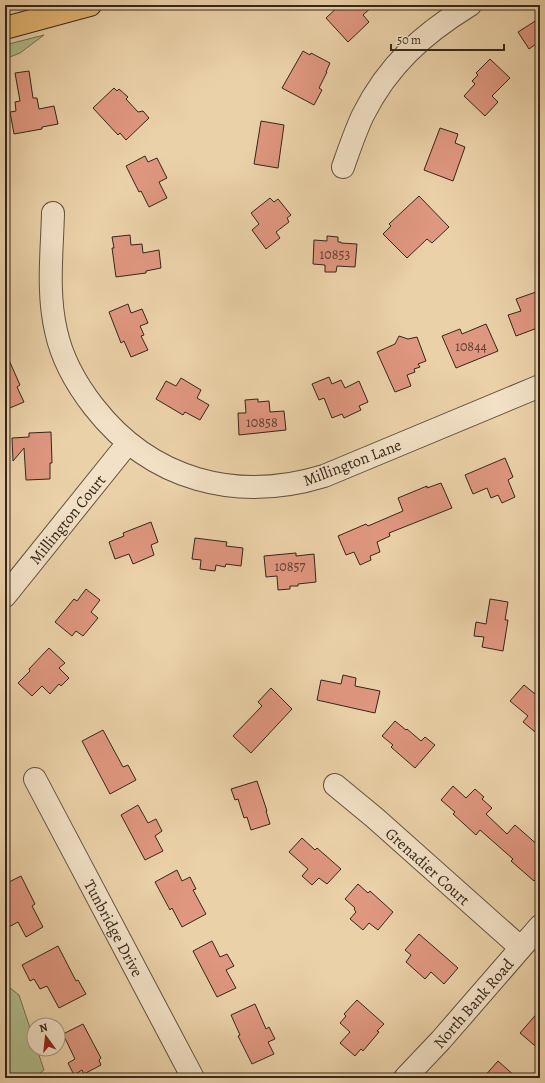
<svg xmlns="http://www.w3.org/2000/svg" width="545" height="1083" font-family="Alegreya,serif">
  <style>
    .green { fill: #b1bd8c; stroke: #727254 }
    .building { fill: #df977f; stroke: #34261b }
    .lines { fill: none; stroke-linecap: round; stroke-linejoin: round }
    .minor-casing { stroke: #62513e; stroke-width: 24 }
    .major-casing { stroke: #34261b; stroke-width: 24 }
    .minor { stroke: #f2e1c6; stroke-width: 22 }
    .major { stroke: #e6b874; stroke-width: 22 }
    .labels { text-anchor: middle; stroke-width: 3; stroke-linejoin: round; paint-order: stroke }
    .number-label { font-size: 14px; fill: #5f4234 }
    .street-label { font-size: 16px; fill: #34261b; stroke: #f2e1c6 }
  </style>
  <rect width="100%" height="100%" fill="#ebd1a8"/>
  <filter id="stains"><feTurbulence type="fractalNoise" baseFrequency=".005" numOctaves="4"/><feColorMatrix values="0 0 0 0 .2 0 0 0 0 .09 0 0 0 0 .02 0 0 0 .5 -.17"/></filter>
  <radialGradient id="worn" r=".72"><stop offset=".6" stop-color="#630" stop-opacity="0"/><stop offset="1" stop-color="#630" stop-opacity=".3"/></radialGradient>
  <path class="green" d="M44 35 20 53 5 59V45Z
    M5 984 19 995 34 1040V1049H37L44 1070 34 1078H5Z"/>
  <path class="building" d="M340 5H374L363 15 369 22 348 42 326 18Z
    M540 18V41L529 49 518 32Z
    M303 51 310 55 311 53 330 63 326 72H327L319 88 322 90 314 105 282 88Z
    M490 59 510 78 492 96 498 102 485 116 464 96 475 84 472 81 478 75 476 73Z
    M29 71 33 98H37L39 109 54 106 58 124 42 127V129L14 134 10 112 16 111 15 102 20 101 15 73Z
    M114 88 117 91 119 89 128 97 126 99 138 112 143 111 149 118 126 140 120 133 118 135 93 108Z
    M261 121 284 125 278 168 254 164Z
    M440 128 458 134 455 143 465 147 453 181 424 170Z
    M145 156 148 162 157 158 167 178 159 182 167 198 149 207 141 191 139 192 126 166Z
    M419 196 449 227 432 243 427 239 407 258 383 234 391 226 389 224Z
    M270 198 274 202 278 199 291 215 287 218 289 222 276 232 280 238 266 249 252 230 259 224 251 213Z
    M130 235 131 245 142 244 143 253 159 250 161 268 146 271V273L116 277 112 248H114L112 237Z
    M327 236 338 237V242H341V243L357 244 355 267 337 266 336 272H325V265L313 264 314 240 327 241Z
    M536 292 540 303V327L516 336 508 315 521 311 516 299Z
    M128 304 131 313 142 309 148 323 140 326 144 335 141 336 148 350 131 357 124 341 121 343 109 312Z
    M486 324 498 351 456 368 442 336 460 329 462 334Z
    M399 336 408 339 417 337 426 361 418 364 420 367 414 369 415 372 407 375 411 386 395 392 377 352 395 344Z
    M5 351 20 385 17 387 24 402 5 410Z
    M329 377 332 384 341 380 345 388 359 381 368 402 359 406 361 410 344 418 342 414 332 418 324 398 319 400 312 384Z
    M181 378 201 390 197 398 209 405 200 420 185 412 183 415 156 399 166 381 176 386Z
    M258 399V402L269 401 270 412 284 411 286 430 239 435 238 413H246L245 400Z
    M51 432 52 463H50V479L26 480 24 448 13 461 12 438 29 437V433Z
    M505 458 513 477 508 480 515 497 502 503 498 495 491 498 487 488 473 494 465 475Z
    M441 483 452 508 389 533 390 536 377 542 380 552 370 556 371 560 360 565 354 552 346 555 338 536 366 524 368 526 403 511 398 498 427 486V488Z
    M151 522 158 542 151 545 154 555 133 564 129 554 115 559 109 542 124 536 123 533Z
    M195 538 227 542 226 546 243 548 241 566 226 564 225 567 216 565 215 571 200 569 201 560 192 559Z
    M296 553V556L314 554 316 582 298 584V586H290V589L278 590 277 576 266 577 264 556Z
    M86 589 100 600 91 612 98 618 83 636 76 631 72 636 55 622 74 599 77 601Z
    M490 599 508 602 505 620H508L503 651 482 647 484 637 474 636 476 622 486 624Z
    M49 648 65 663 59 668 69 678 61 686 59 684 50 694 42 686 32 696 18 683 30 671 29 669Z
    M343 675 356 678 355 686 380 691 375 713 317 700 321 680 341 684Z
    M524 685 540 698V736L523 722 528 716 510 701Z
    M271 688 292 709 251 753 233 736 262 706 258 702Z
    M395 721 406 730 407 729 421 741 425 737 435 745 415 768 391 747 393 745 382 736Z
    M103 730 123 767 128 765 136 780 110 794 82 741Z
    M257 781 267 811H266L270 824 251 830 247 817 244 818 238 799 235 800 231 789Z
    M453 786 466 798 475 789 484 797 482 799 492 808 486 814 507 834 515 825 540 847V875L534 881 511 861 513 859 480 830 476 835 453 814 455 812 441 800Z
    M138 805 148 823 156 819 162 831 155 836 163 851 145 860 121 815Z
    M302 838 315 850 317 848 341 869 327 884 319 878 312 885 302 876 308 869 289 852Z
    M177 870 182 881 190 877 196 889 193 890 206 914 182 927 172 908 170 910 155 882Z
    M21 876 35 904 32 906 43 927 26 937 18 922 5 929V884Z
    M358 884 368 893 370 891 393 912 378 930 369 923 363 930 350 919 356 912 354 909 355 908 345 899Z
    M419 934 458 968 444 984 431 972 425 979 406 962 411 955 405 950Z
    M212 941 220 957 227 954 234 966 226 970 236 988 217 997 193 951Z
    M58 946 76 981 78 980 86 994 59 1008 47 986 40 989 34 979 30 981 22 965Z
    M357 1000 384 1024 377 1031 379 1032 363 1051 361 1049 355 1056 340 1043 350 1032 340 1023 346 1016 344 1014Z
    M255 1004 266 1029 269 1027 275 1039 268 1042 274 1054 252 1064 238 1036 240 1035 231 1015Z
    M540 1010V1050L520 1033Z
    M83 1024 101 1058 99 1060 101 1065 84 1074 82 1070 74 1075 68 1063 75 1059 63 1034Z
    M498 1061 517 1078H483Z"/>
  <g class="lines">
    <g class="minor-casing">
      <path id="minor" d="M343 167C349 150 355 132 363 115 388 65 423 34 470 5
        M53 213C52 253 47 292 56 331 62 359 76 384 94 407 151 480 236 503 324 476L540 386
        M5 596 128 443
        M35 779 193 1078
        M335 785 375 818 521 948
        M405 1078 441 1040 540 926"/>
    </g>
    <g class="major-casing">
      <path id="major" d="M5 28 90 5"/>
    </g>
    <use href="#minor" class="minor"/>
    <use href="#major" class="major"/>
  </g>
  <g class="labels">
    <g class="number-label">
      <text x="335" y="259">10853</text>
      <text x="471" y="351">10844</text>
      <text x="262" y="427">10858</text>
      <text x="290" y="571">10857</text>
    </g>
    <g class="street-label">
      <text transform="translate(352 462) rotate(-21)" y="6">Millington Lane</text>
      <text transform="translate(67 519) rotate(-51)" y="6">Millington Court</text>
      <text transform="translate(428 866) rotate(42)" y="6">Grenadier Court</text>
      <text transform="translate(114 928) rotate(62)" y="6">Tunbridge Drive</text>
      <text transform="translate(473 1003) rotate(-49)" y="6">North Bank Road</text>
    </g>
  </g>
  <rect width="545" height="1083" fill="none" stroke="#ebd1a8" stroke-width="20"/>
  <rect x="6" y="6" width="533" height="1071" fill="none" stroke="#34261b" stroke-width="2"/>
  <rect x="10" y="10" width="525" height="1063" fill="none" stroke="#34261b"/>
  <g transform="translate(46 1037) rotate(345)"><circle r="19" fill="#f2e1c6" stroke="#a69682"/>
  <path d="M0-3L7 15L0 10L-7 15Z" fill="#8f2418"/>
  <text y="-6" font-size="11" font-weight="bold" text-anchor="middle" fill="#34261b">N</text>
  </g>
  <path d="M391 44v6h113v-6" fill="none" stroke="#34261b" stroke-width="2"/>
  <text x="397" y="44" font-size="12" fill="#34261b" stroke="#f2e1c6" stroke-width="3" paint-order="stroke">50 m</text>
  <rect width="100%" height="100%" filter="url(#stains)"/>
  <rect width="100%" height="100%" fill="url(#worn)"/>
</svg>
